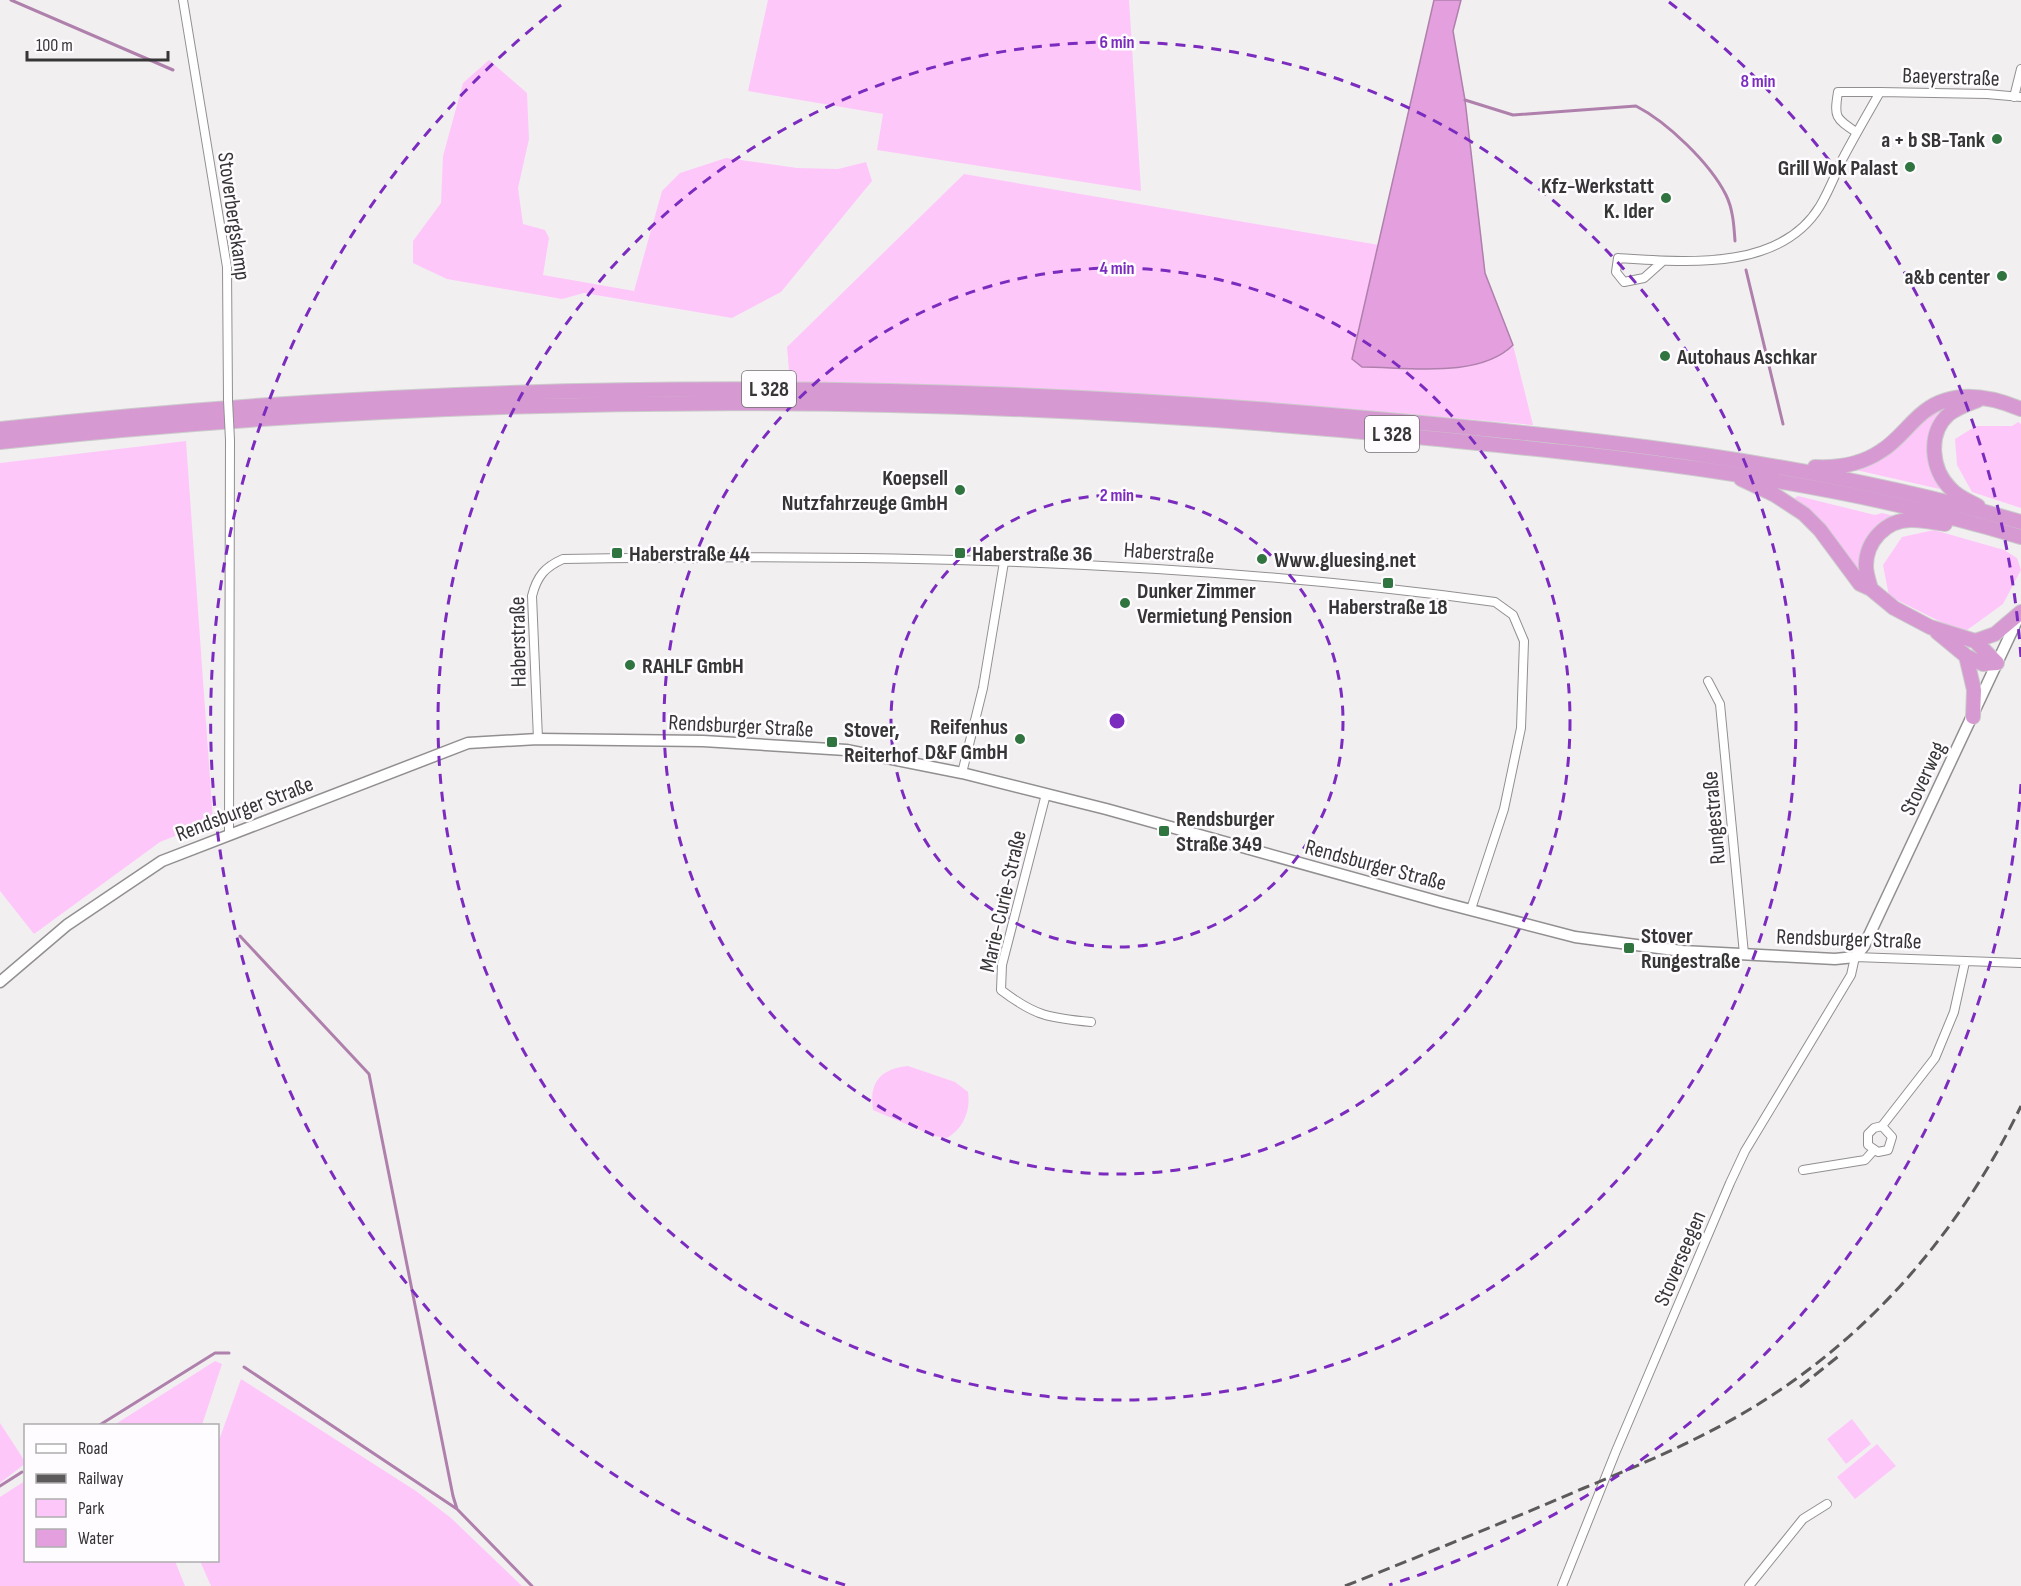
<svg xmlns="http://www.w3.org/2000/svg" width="2021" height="1586" font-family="'Sofia Sans Condensed',sans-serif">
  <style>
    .green { fill: #fec7fa }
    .water { fill: #e39fde; stroke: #af80ac; stroke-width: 1.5 }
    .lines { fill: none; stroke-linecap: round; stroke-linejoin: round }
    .stream { stroke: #af80ac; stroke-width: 3 }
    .street-casing { stroke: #928f91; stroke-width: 10 }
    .secondary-casing { stroke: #928f91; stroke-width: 13 }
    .highway-casing { stroke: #cbcbcb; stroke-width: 16 }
    .street { stroke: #fff; stroke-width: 8 }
    .secondary { stroke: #fff; stroke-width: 10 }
    .highway { stroke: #d699d2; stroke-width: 14 }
    .rail { stroke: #5c5a5b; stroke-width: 3; stroke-dasharray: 12 6; stroke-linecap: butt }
    .street-bridge-casing { stroke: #928f91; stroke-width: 10; stroke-linecap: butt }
    .street-bridge { stroke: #fff; stroke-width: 8 }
    .ring { fill: none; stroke: #7b2cbf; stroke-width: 3; stroke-dasharray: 10 8 }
    .poi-dot { fill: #307440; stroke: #fffcff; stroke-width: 2 }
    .labels { text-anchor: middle; stroke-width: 5; stroke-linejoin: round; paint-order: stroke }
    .shield { fill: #fffcff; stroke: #737173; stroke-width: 1.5 }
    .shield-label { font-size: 21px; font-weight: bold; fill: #373637 }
    .street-label { font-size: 22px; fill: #373637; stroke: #fffcff }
    .poi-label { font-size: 22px; font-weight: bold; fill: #373637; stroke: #fffcff; text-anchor: start }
    .centre { fill: #7b2cbf; stroke: #fffcff; stroke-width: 3 }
    .ring-label { font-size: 18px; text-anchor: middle; font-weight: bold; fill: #7b2cbf; stroke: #fffcff; stroke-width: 5; stroke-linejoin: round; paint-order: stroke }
  </style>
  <rect width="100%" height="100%" fill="#f2eff1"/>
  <path class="green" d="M768 0H1129L1141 191 877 150 883 114 748 91Z
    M489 60 527 93 529 139 518 188 523 224 545 230 549 238 543 275 634 291 662 191 680 173 726 158 797 168 838 169 866 162 872 181 781 292 732 318 584 293 562 299 447 279 413 263V241L441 203 443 156 463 83Z
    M964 174 1379 245 1352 359 1506 352 1513 345 1533 425C1286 402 1039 386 790 383L787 347Z
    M1955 401 1933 429 1944 490 1856 470C1894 455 1916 416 1955 401Z
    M2018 422 2021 424V508L1972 492 1957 465 1955 439 1976 426H2012Z
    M186 441 213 821 160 842 34 934 0 891V463Z
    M1798 496 1875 515 1882 513 1894 516 1876 529 1861 572 1858 575 1793 499Z
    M1934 530 2004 550 2017 558 2021 570 2003 604 1963 633 1889 596 1883 565 1902 537Z
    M908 1066 955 1082 968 1092C971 1111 963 1129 947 1138L934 1136 873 1110C869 1081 881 1069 908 1066Z
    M215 1361 222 1364 202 1425H114Z
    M241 1379 416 1491 451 1518 522 1586H211L200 1561 218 1560V1443Z
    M1852 1419 1871 1444 1846 1464 1827 1439Z
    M0 1423 26 1463 0 1483Z
    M1877 1444 1896 1466 1855 1499 1837 1477Z
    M25 1481 26 1560 175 1561 185 1586H0V1497Z"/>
  <path class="water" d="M1434 0H1461L1453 31 1465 100 1485 273 1513 345C1479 379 1407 367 1362 367L1352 359Z"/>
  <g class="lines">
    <path class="stream" d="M11 0 173 70
      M1465 100 1513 115 1636 106C1667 122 1710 163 1726 195 1733 209 1734 226 1735 241
      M1746 270 1783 424
      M240 936 369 1074 453 1496 457 1509 532 1586
      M244 1367 457 1509
      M98 1426 215 1353H229
      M0 1486 22 1472"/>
    <g class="street-casing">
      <path id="street" d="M183 0 227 267 228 400
        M2014 97 2021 69
        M1856 132C1835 118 1834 117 1838 92H1880
        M1663 261 1644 278 1624 282 1616 272 1618 258C1685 262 1780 272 1820 206 1829 191 1835 175 1842 160 1854 137 1867 115 1880 92L1987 94 2021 97
        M1708 681 1720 704 1744 954
        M538 739 532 596C537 576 545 567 563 559 874 553 1186 560 1495 602L1513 615 1524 641 1521 728 1504 809 1471 909
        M962 773 983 688 1004 562
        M1046 794 1002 965 1001 990C1035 1016 1049 1018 1091 1022
        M229 833 230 440
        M1882 1126 1892 1137 1888 1150 1878 1152 1868 1145V1134L1874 1128 1882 1126 1935 1058 1954 1012 1965 962
        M1803 1170 1865 1160 1874 1150
        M1562 1586 1616 1451 1730 1183 1745 1151 1851 975 1855 957 2021 963
        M1749 1586 1803 1519 1827 1504"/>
    </g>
    <g class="secondary-casing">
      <path id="secondary" d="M0 982 67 925 162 861 468 743 538 739 703 741 846 750 962 773 1106 809 1440 902 1575 937 1682 951 1835 959 1855 957 1864 946 2020 614"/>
    </g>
    <g class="highway-casing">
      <path id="highway" d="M0 429C457 379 919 377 1377 419 1594 438 1811 461 2021 522
        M0 442C467 392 940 391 1407 436 1614 456 1822 477 2021 537
        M1815 467C1838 468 1862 464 1881 451 1898 441 1909 423 1925 411 1954 389 1990 396 2021 409
        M1741 479 1775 495 1804 514 1820 530 1860 584 1871 589 1894 608 1930 627 1975 641 1997 663
        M1978 506C1969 501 1958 497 1951 489 1931 470 1927 433 1949 414 1958 407 1968 404 1978 400
        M1871 589C1869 582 1866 573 1866 566 1866 541 1886 520 1911 520 1922 520 1934 522 1945 524
        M1937 632 1966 656 1974 690 1973 717
        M1975 641 1995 634 2021 612
        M1966 656 1983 664 1997 663"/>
    </g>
    <use href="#street" class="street"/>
    <use href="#secondary" class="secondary"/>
    <use href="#highway" class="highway"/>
    <path class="rail" d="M1800 1387 1840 1355
      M1345 1586C1425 1554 1505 1522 1584 1488 1649 1461 1714 1434 1774 1394 1882 1323 1965 1222 2021 1106"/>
    <g class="street-bridge-casing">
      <path id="street-bridge" d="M228 400 230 440"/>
    </g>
    <use href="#street-bridge" class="street-bridge"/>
  </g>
  <g class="ring">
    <circle cx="1117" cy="721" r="226"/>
    <circle cx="1117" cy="721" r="453"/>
    <circle cx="1117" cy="721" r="679"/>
    <path d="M2021 784A906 906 0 0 1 1389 1585M845 1585A906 906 0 0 1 565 2M1669 2A906 906 0 0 1 2021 658"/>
  </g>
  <g class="poi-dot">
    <circle cx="1997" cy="139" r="6"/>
    <circle cx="1910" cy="167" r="6"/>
    <circle cx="1666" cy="198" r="6"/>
    <circle cx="2002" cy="276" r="6"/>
    <circle cx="1665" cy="356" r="6"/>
    <circle cx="960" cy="490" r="6"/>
    <rect x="611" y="547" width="12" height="12" rx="3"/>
    <rect x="954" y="547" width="12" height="12" rx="3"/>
    <circle cx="1262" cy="559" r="6"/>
    <rect x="1382" y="577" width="12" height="12" rx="3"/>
    <circle cx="1125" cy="603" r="6"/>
    <circle cx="630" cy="665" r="6"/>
    <circle cx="1020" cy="739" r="6"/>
    <rect x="826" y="736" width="12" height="12" rx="3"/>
    <rect x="1158" y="825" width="12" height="12" rx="3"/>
    <rect x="1623" y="942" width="12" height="12" rx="3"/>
  </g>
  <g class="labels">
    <g class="shield">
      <rect x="742" y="371" width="54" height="36" rx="4.5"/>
      <rect x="1365" y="416" width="54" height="36" rx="4.5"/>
    </g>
    <g class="shield-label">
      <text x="769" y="396">L 328</text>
      <text x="1392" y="441">L 328</text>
    </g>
    <g class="street-label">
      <text transform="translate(1951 76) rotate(2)" y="8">Baeyerstraße</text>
      <text transform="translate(235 216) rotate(82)" y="8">Stoverbergskamp</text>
      <text transform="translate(1169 552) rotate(4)" y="8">Haberstraße</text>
      <text transform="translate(517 642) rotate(-91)" y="8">Haberstraße</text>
      <text transform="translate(741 725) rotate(3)" y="8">Rendsburger Straße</text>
      <text transform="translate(1922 778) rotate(-65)" y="8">Stoverweg</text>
      <text transform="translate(244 808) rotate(-21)" y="8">Rendsburger Straße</text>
      <text transform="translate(1713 818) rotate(-95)" y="8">Rungestraße</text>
      <text transform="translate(1376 864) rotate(15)" y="8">Rendsburger Straße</text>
      <text transform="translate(1002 901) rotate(-77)" y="8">Marie-Curie-Straße</text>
      <text transform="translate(1849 938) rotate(2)" y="8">Rendsburger Straße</text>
      <text transform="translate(1679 1258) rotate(-67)" y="8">Stoverseegen</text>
    </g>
    <g class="poi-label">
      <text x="1985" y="147" text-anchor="end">a + b SB-Tank</text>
      <text x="1898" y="175" text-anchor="end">Grill Wok Palast</text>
      <text x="1654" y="193" text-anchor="end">Kfz-Werkstatt<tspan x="1654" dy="25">K. Ider</tspan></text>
      <text x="1990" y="284" text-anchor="end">a&amp;b center</text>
      <text x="1677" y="364">Autohaus Aschkar</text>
      <text x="948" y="485" text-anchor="end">Koepsell<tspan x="948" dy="25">Nutzfahrzeuge GmbH</tspan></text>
      <text x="629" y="561">Haberstraße 44</text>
      <text x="972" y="561">Haberstraße 36</text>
      <text x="1274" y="567">Www.gluesing.net</text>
      <text x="1137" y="598">Dunker Zimmer<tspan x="1137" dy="25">Vermietung Pension</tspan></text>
      <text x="1388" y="614" text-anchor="middle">Haberstraße 18</text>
      <text x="642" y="673">RAHLF GmbH</text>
      <text x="1008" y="734" text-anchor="end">Reifenhus<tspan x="1008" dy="25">D&amp;F GmbH</tspan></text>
      <text x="844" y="737">Stover,<tspan x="844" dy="25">Reiterhof</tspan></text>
      <text x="1176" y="826">Rendsburger<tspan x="1176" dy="25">Straße 349</tspan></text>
      <text x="1641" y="943">Stover<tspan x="1641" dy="25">Rungestraße</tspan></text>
    </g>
  </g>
  <circle cx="1117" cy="721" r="9" class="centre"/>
  <g class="ring-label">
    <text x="1117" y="48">6 min</text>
    <text x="1758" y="87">8 min</text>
    <text x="1117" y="274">4 min</text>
    <text x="1117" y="501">2 min</text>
  </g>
  <rect x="24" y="1424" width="195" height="138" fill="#fffcff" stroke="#afadaf" stroke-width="1.5"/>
  <rect x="36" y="1444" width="30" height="9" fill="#ffffff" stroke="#afadaf" stroke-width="1.5"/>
  <text x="78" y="1454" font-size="18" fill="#373637">Road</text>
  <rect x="36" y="1474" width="30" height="9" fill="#5c5a5b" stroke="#afadaf" stroke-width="1.5"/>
  <text x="78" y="1484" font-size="18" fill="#373637">Railway</text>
  <rect x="36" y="1499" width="30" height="18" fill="#fec7fa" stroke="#afadaf" stroke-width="1.5"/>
  <text x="78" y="1514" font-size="18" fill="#373637">Park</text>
  <rect x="36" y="1529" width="30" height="18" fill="#e39fde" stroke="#afadaf" stroke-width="1.5"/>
  <text x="78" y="1544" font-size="18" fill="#373637">Water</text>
  <path d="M27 51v9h141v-9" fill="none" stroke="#373637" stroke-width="3"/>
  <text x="36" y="51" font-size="18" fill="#373637" stroke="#fffcff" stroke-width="4.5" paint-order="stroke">100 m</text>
</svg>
